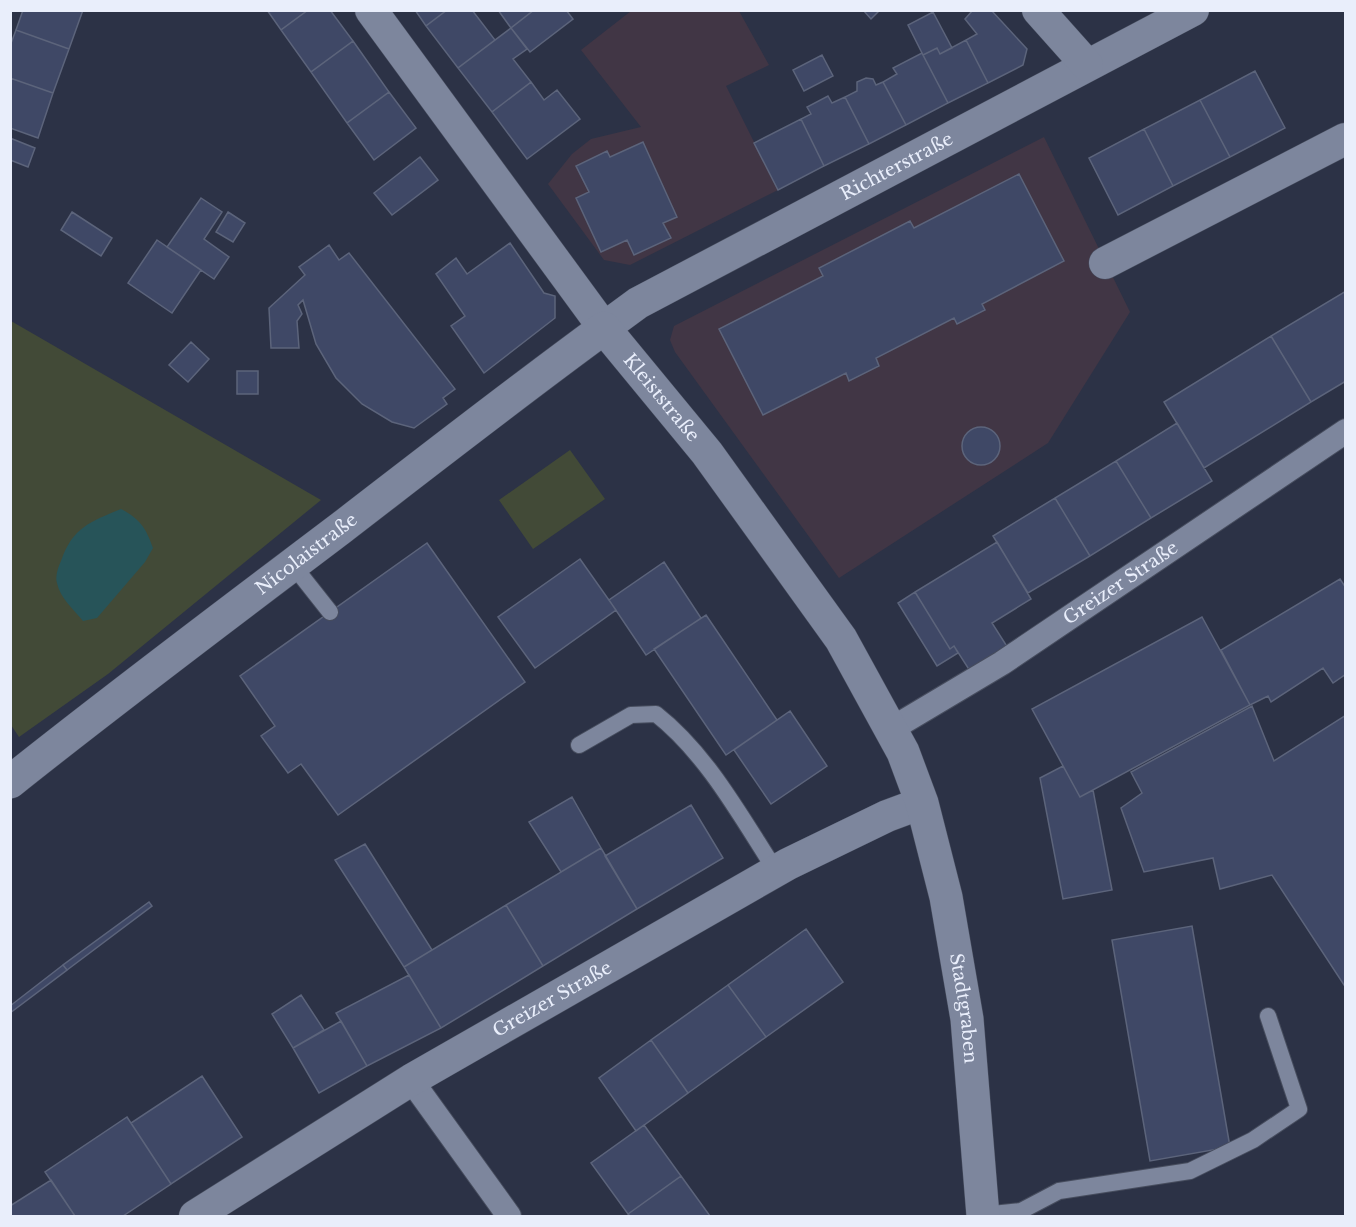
<svg xmlns="http://www.w3.org/2000/svg" width="1356" height="1227" font-family="'Libre Baskerville',serif">
  <style>
    .education { fill: #413645 }
    .green { fill: #424a37 }
    .water { fill: #275459 }
    .building { fill: #3f4866; stroke: #5c647b; stroke-width: 1.5 }
    .lines { fill: none; stroke-linecap: round; stroke-linejoin: round }
    .service-casing { stroke: #474d5e; stroke-width: 18 }
    .pedestrian-casing { stroke: #474d5e; stroke-width: 26 }
    .minor-casing { stroke: #474d5e; stroke-width: 33 }
    .secondary-casing { stroke: #474d5e; stroke-width: 34 }
    .service { stroke: #7d869d; stroke-width: 16 }
    .pedestrian { stroke: #7d869d; stroke-width: 24 }
    .minor { stroke: #7d869d; stroke-width: 32 }
    .secondary { stroke: #7d869d; stroke-width: 33 }
    .labels { text-anchor: middle; stroke-width: 6; stroke-linejoin: round; paint-order: stroke }
    .street-label { font-size: 18px; fill: #e9eefb; stroke: #2c3246 }
  </style>
  <rect width="100%" height="100%" fill="#2c3246"/>
  <path class="education" d="M631 11H739L769 65 726 86 778 190 630 265 604 260 548 184 572 154 591 139 641 127 581 50Z
    M1044 137 1130 312 1048 443 839 578 675 352 670 340 674 326Z"/>
  <path class="green" d="M11 321 321 500 108 674 19 737 11 725Z
    M570 450 605 499 533 549 499 500Z"/>
  <path class="water" d="M121 509C140 519 146 528 153 548L145 562 97 618 83 621C74 610 60 598 57 583 55 577 58 567 61 561 73 527 90 522 121 509Z"/>
  <path class="building" d="M23 10H83L69 49 16 30Z
    M267 10H308L281 30Z
    M308 10H330L353 41 311 72 281 30Z
    M415 10H447L426 26Z
    M447 10H472L495 40 458 68 426 26Z
    M498 10H534L511 28Z
    M534 10H566L573 19 530 52 511 28Z
    M863 10H880L871 19Z
    M973 10H991L1027 49 1023 65 988 83 966 40 977 34 965 19Z
    M933 12 952 48 940 54 937 48 923 55 908 25Z
    M511 28 527 49 513 59 531 82 492 112 458 68Z
    M16 30 69 49 53 93 10 78V46Z
    M966 40 988 83 948 103 923 55 937 48 940 54Z
    M353 41 389 92 347 123 311 72Z
    M922 53 948 103 906 125 883 82 897 74 893 68Z
    M822 55 833 76 804 91 793 70Z
    M1255 71 1285 128 1230 157 1200 100Z
    M10 78 53 93 38 138 10 128Z
    M866 78 873 79 876 85 883 82 906 125 869 144 845 97 857 91V82Z
    M531 82 544 100 557 90 580 119 527 159 492 112Z
    M389 92 416 128 374 160 347 123Z
    M828 96 832 103 845 97 869 144 824 166 801 119 811 114 807 107Z
    M1200 100 1230 157 1173 186 1144 129Z
    M801 119 824 166 778 190 754 143Z
    M1144 129 1173 186 1118 215 1089 158Z
    M10 138 35 148 28 167 10 160Z
    M643 142 677 217 663 223 671 238 634 255 627 240 601 252 576 198 589 192 576 166 607 151 610 157Z
    M420 157 438 180 392 215 374 193Z
    M1019 174 1064 261 982 304 985 310 957 324 954 318 876 358 879 366 849 381 846 373 763 415 719 329 823 276 819 268 910 221 914 228Z
    M201 198 222 212 204 239 229 257 214 279 167 247Z
    M72 212 112 238 101 256 61 230Z
    M228 212 245 223 233 242 216 232Z
    M157 240 201 270 172 313 128 283Z
    M510 243 544 293 555 296V318L484 373 451 326 465 316 436 274 456 258 467 274Z
    M329 245 339 260 349 253 455 389 443 398 447 404 414 428 392 422 362 404 336 378 316 344 303 300 298 305 302 314 297 321 299 348H271L269 308 305 275 299 267Z
    M1346 291V381L1311 402 1271 336Z
    M1271 336 1311 402 1204 468 1164 402Z
    M191 342 209 359 188 382 169 365Z
    M237 371H258V394H237Z
    M1177 423 1212 481 1151 518 1116 461Z
    M962 446a19 19 0 1 1 38 0a19 19 0 1 1-38 0Z
    M1116 461 1151 518 1090 556 1055 498Z
    M1055 498 1090 556 1028 593 993 536Z
    M997 542 1031 599 992 623 1008 648 970 671 954 646 950 649 915 592Z
    M427 543 525 682 338 815 301 764 288 773 261 736 275 726 240 676Z
    M580 559 616 610 535 668 498 617Z
    M664 562 701 618 646 655 609 600Z
    M1340 579 1346 588V674L1333 683 1323 668 1271 702 1268 696 1250 705 1221 650Z
    M915 592 950 649 954 646 958 653 937 666 898 603Z
    M706 615 777 720 726 755 654 649Z
    M1202 617 1250 705 1080 797 1032 709Z
    M1252 706 1274 761 1346 715V988L1272 875 1220 889 1213 858 1144 872 1121 808 1142 793 1131 772Z
    M790 711 827 766 771 804 734 750Z
    M1063 766 1080 797 1093 790 1112 890 1063 899 1040 778Z
    M572 797 601 848 561 872 529 822Z
    M691 805 723 858 637 909 605 856Z
    M365 844 432 950 404 967 335 860Z
    M601 848 637 909 543 966 506 905Z
    M149 902 152 906 67 970 63 965Z
    M506 905 543 966 441 1028 404 967Z
    M1192 926 1230 1147 1150 1161 1112 940Z
    M806 929 843 982 766 1037 728 985Z
    M63 965 67 970 10 1013V1006Z
    M409 975 441 1028 367 1066 336 1013Z
    M728 985 766 1037 688 1093 651 1040Z
    M301 995 324 1030 293 1048 272 1014Z
    M341 1021 367 1066 319 1093 293 1048Z
    M651 1040 688 1093 636 1131 599 1078Z
    M202 1076 242 1137 171 1184 131 1123Z
    M127 1117 171 1184 123 1216H75L45 1172Z
    M644 1125 681 1176 628 1214 591 1163Z
    M681 1176 710 1216H630L628 1214Z
    M51 1180 75 1216H10V1206Z"/>
  <g class="lines">
    <g class="service-casing">
      <path id="service" d="M292 564 330 612
        M579 745 631 715 656 714C707 754 741 817 776 871
        M983 1215 1021 1211 1059 1191 1190 1171 1253 1140 1299 1109 1268 1016"/>
    </g>
    <g class="pedestrian-casing">
      <g id="pedestrian">
        <path id="s1" d="M893 728 1002 663 1346 431"/>
        <path d="M411 1080 509 1216"/>
      </g>
    </g>
    <g class="minor-casing">
      <g id="minor">
        <path id="s2" d="M371 10 604 328 638 303 1193 10"/>
        <path d="M1038 10 1087 65"/>
        <path d="M1105 263 1345 139"/>
        <path id="s3" d="M195 1216 411 1080 788 864 887 816 922 803"/>
      </g>
    </g>
    <g class="secondary-casing">
      <g id="secondary">
        <path id="s4" d="M10 782C119 695 230 612 341 528 428 461 515 393 604 328L707 453 841 639 903 752 922 803 946 897 967 1019 983 1216"/>
      </g>
    </g>
    <use href="#service" class="service"/>
    <use href="#pedestrian" class="pedestrian"/>
    <use href="#minor" class="minor"/>
    <use href="#secondary" class="secondary"/>
  </g>
  <g class="labels">
    <g class="street-label">
      <text dy="6" stroke="none"><textPath href="#s2" startOffset="729">Richterstraße</textPath></text>
      <text dy="6" stroke="none"><textPath href="#s4" startOffset="838">Kleiststraße</textPath></text>
      <text dy="6" stroke="none"><textPath href="#s4" startOffset="374">Nicolaistraße</textPath></text>
      <text dy="6" stroke="none"><textPath href="#s1" startOffset="270">Greizer Straße</textPath></text>
      <text dy="6" stroke="none"><textPath href="#s3" startOffset="418">Greizer Straße</textPath></text>
      <text dy="6" stroke="none"><textPath href="#s4" startOffset="1532">Stadtgraben</textPath></text>
    </g>
  </g>
  <rect width="1356" height="1227" fill="none" stroke="#e9eefb" stroke-width="24"/>
</svg>
